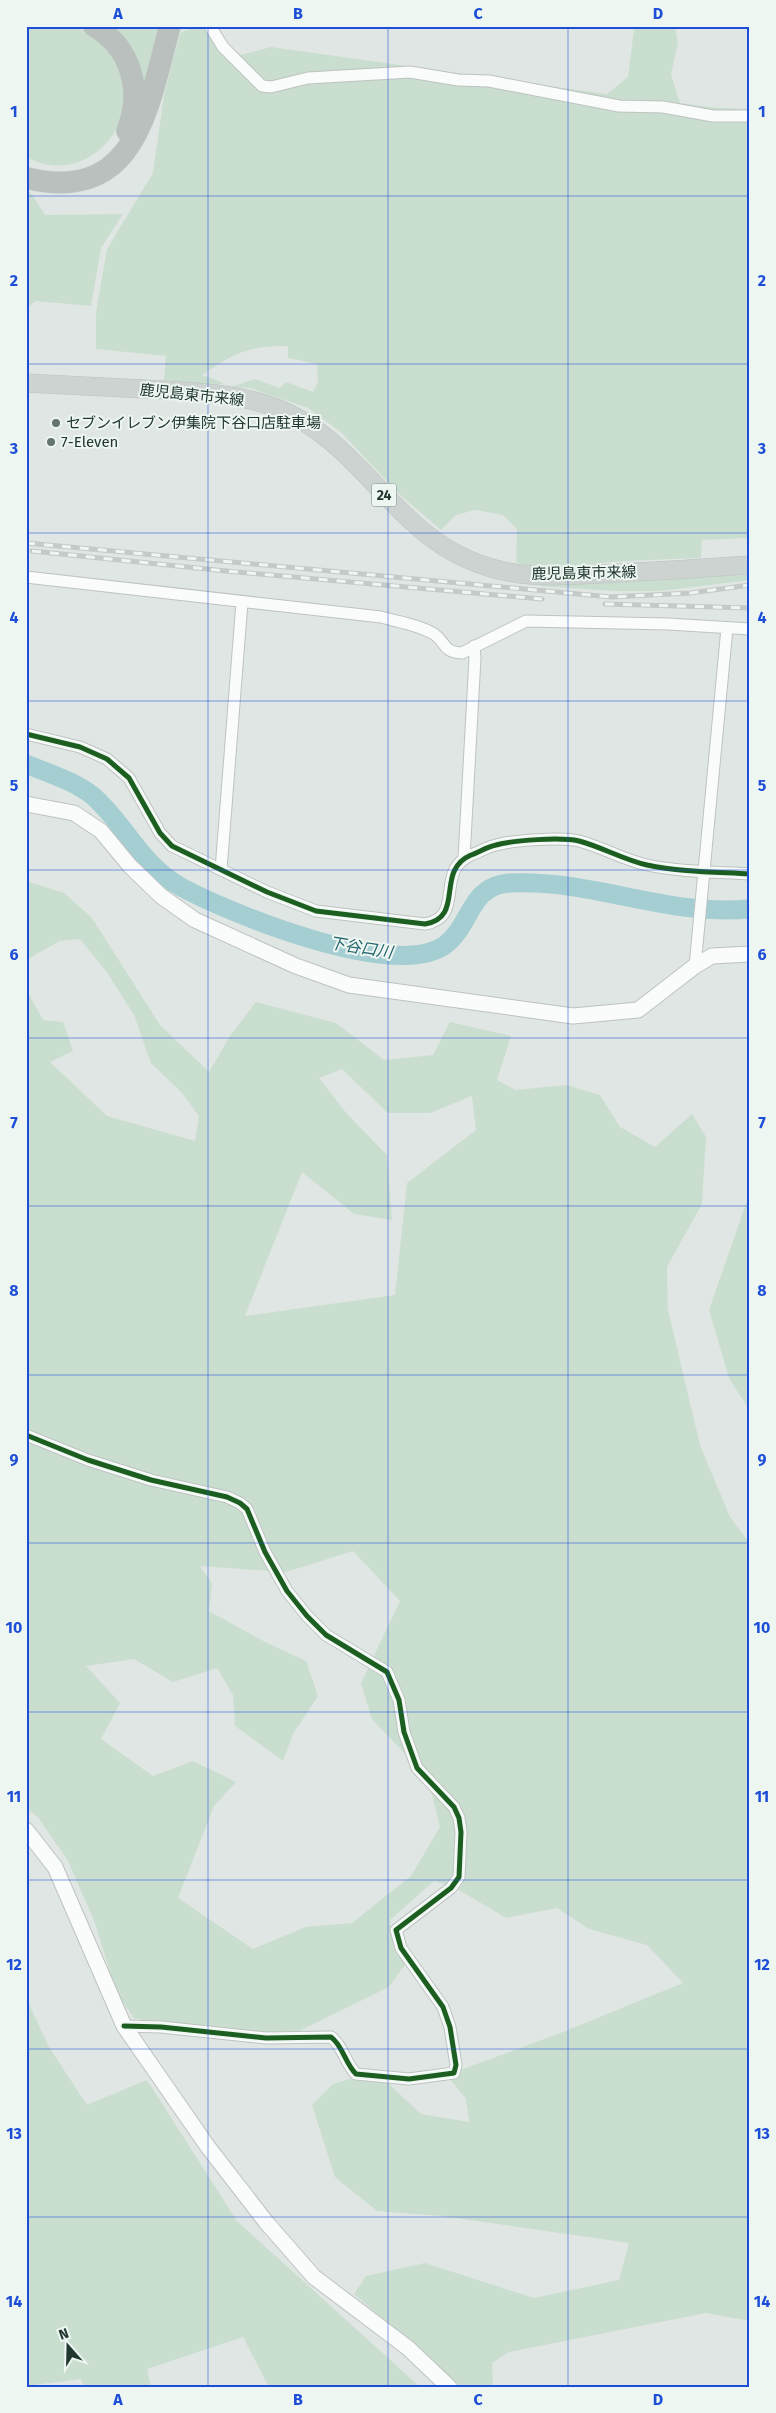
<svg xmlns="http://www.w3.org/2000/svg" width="776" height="2413" font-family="'Fira Sans','Noto Sans JP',sans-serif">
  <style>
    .green { fill: #cadecf; fill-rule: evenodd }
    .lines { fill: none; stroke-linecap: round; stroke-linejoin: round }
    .river { stroke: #a4ced2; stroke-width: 19 }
    .street-casing { stroke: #bdc3c0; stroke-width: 13 }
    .secondary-casing { stroke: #bdc3c0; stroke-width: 17 }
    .primary-casing { stroke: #bbc3c0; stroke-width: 19 }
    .highway-casing { stroke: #bbc3c0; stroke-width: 22 }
    .street { stroke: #fafbfb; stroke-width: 11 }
    .secondary { stroke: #fafbfb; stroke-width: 15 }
    .primary { stroke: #ccd3d1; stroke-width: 18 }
    .highway { stroke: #b9c0be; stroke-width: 20 }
    .rail-casing { stroke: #c5c9c8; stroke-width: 5 }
    .rail { stroke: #eef6f1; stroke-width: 3; stroke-dasharray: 9; stroke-linecap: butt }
    .cycleway-casing { stroke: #eef6f1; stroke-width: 8 }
    .cycleway { stroke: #1b5e20; stroke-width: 5 }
    .grid { fill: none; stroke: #1d4ed8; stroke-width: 1; stroke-opacity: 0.55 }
    .poi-dot { fill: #64746f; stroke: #eef6f1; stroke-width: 2 }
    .labels { text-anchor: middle; stroke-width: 4; stroke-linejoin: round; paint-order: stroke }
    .shield { fill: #eef6f1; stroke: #5e706a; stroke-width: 1 }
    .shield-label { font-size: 14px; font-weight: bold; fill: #213730 }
    .street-label { font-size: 15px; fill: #213730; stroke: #eef6f1 }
    .poi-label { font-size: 15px; fill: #213730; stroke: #eef6f1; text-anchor: start }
    .water-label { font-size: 16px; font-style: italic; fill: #20646d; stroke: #eef6f1 }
    .neatline { fill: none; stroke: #1d4ed8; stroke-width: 2 }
    .grid-label { font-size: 16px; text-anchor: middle; font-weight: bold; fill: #1d4ed8 }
  </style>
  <rect width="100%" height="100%" fill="#e0e6e3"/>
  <path class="green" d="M26 26C43 26 63 23 79 29 92 32 104 44 111 54 154 112 90 192 26 157Z
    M105 26H166L140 115Z
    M195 26H200L241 55 271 47 607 94 628 77 634 29 588 26 675 28 678 43 671 75 680 103 718 108 750 109V550L746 538 702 540 701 558C671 559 641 560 612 562 581 565 546 574 516 562L517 529 503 515 475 510 456 515 441 530 397 492 341 432 308 408 250 388 231 387 255 379 280 388 286 382 313 392 318 382 317 364 288 358V346C248 346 233 353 202 375L224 383 218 385 164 380 166 356 96 349V313L107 249 153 173 164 95 180 33Z
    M26 191 31 193 45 215 123 214 101 248 91 306 36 301 26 308Z
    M750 575V580L660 591H614L540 586 543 583Z
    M26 881 64 893 92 918 160 1025 209 1072 230 1036 256 1002 336 1023 384 1060 433 1055 450 1022 511 1036 497 1080 515 1090 566 1085 600 1095 620 1127 655 1147 692 1114 706 1137 702 1204 667 1267 668 1310 700 1445 730 1517 750 1544V2321L706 2313 509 2352 492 2363 493 2387H461L354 2294 366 2276 425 2263 534 2298 619 2280 629 2243 442 2216 377 2211 335 2177 312 2105 333 2084 375 2071 421 2114 469 2122 466 2099 447 2075 563 2032 683 1983 647 1945 589 1929 557 1908 506 1918 454 1887 434 1881 390 1920 391 1936 409 1959 389 1987 295 2033 202 2032 134 2018 116 1992 95 1923 68 1861 38 1817 26 1808V989L43 1020 63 1022 73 1051 50 1062 107 1116 195 1141 199 1116 182 1093 151 1063 134 1015 106 971 80 939 60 941 26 960ZM342 1069 388 1113H430L472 1096 476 1130 407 1183 395 1295 245 1316 302 1172 354 1214 392 1220 387 1155 347 1114 319 1078ZM353 1551 400 1601 361 1683 372 1719 428 1778 440 1827 411 1876 352 1923 306 1927 253 1949 178 1898 214 1806 236 1782 193 1761 153 1776 101 1739 120 1703 86 1666 134 1659 173 1682 217 1668 233 1695 235 1726 283 1761 293 1734 318 1696 306 1661 265 1642 209 1611 212 1584 200 1566 286 1572Z
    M750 1192V1411L729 1378 709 1310Z
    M26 1998 49 2047 87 2105 147 2080 237 2221 420 2387H269L243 2337 147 2369 151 2387H84L81 2379 26 2386Z"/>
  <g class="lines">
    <path class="river" d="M26 764C48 773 74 781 93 796 126 825 140 864 181 887 231 914 395 981 445 945 472 925 469 885 510 883 592 879 668 917 750 909"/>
    <g class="street-casing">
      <path id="street" d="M210 26 223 47 262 86 271 87 308 78 410 72 458 80 489 81 619 106 663 107 713 116H750
        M26 577 381 617C399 622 419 625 434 634 447 643 442 652 462 653L526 621 668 624 750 629
        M26 734 80 747 107 759 129 778 160 833 172 846 267 892 316 911 425 924C466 917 434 871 471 855 479 852 487 847 496 845 514 840 561 837 579 841 602 847 624 860 647 865 680 872 716 872 750 874
        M464 858 475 658 474 646
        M221 870 242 602
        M695 966 727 628
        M26 1435 88 1460 151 1480 227 1497 240 1503 247 1509 265 1552 287 1591 307 1616 326 1635 387 1672 399 1700 404 1732 417 1768 454 1807 459 1818 461 1832 459 1877 451 1888 396 1930 401 1948 443 2007 450 2027 456 2065 454 2073 409 2079 356 2074C345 2063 343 2046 331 2037L266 2038 161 2027 124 2026"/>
    </g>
    <g class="secondary-casing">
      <path id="secondary" d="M26 804 74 813 101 831 130 866 161 896 195 920 296 966 349 985 573 1016 638 1010 695 966 712 956 750 954
        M26 1830 55 1867 124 2026 208 2147 266 2222 314 2277 408 2348 449 2387"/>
    </g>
    <g class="primary-casing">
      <path id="primary" d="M26 383C66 385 105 387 144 389 197 392 254 392 301 420 375 464 403 544 495 569 535 580 576 575 616 573 661 571 705 568 750 565"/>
    </g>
    <g class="highway-casing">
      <path id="highway" d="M94 26C132 48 143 92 127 131
        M26 178C138 205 148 105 170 26"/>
    </g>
    <use href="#street" class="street"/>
    <use href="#secondary" class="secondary"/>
    <use href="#primary" class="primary"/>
    <use href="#highway" class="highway"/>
    <g class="rail-casing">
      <path id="rail" d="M26 543 611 597 691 593 750 585
        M32 551 226 571 542 599
        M605 604 750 608"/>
    </g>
    <use href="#rail" class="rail"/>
    <g class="cycleway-casing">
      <path id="cycleway" d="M26 734 80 747 107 759 129 778 160 833 172 846 267 892 316 911 425 924C466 917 434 871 471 855 479 852 487 847 496 845 514 840 561 837 579 841 602 847 624 860 647 865 680 872 716 872 750 874
        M26 1435 88 1460 151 1480 227 1497 240 1503 247 1509 265 1552 287 1591 307 1616 326 1635 387 1672 399 1700 404 1732 417 1768 454 1807 459 1818 461 1832 459 1877 451 1888 396 1930 401 1948 443 2007 450 2027 456 2065 454 2073 409 2079 356 2074C345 2063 343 2046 331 2037L266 2038 161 2027 124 2026"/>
    </g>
    <use href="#cycleway" class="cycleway"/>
  </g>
  <path class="grid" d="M208 26V2387M388 26V2387M568 26V2387M26 196H750M26 364H750M26 533H750M26 701H750M26 870H750M26 1038H750M26 1206H750M26 1375H750M26 1543H750M26 1712H750M26 1880H750M26 2049H750M26 2217H750"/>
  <g class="poi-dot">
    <circle cx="56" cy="423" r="5"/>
    <circle cx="51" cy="442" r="5"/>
  </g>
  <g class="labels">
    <rect class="shield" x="371.5" y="483.5" width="25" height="23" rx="4"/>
    <g class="shield-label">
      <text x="384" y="500">24</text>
    </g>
    <g class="street-label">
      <text transform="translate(192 395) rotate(6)" y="5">鹿児島東市来線</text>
      <text transform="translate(584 573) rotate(-1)" y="5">鹿児島東市来線</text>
    </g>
    <g class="poi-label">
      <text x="66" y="428">セブンイレブン伊集院下谷口店駐車場</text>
      <text x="61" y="447">7-Eleven</text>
    </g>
    <g class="water-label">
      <text transform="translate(361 947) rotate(9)" y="6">下谷口川</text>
    </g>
  </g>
  <rect width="776" height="2413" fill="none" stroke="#eef6f1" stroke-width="55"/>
  <g transform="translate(68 2346) rotate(340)" stroke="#eef6f1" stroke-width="4" paint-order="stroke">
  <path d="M0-4L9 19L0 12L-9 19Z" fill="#213730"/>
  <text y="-8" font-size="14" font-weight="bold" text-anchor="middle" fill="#213730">N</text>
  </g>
  <rect x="28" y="28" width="720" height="2358" class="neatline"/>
  <g class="grid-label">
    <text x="118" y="19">A</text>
    <text x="298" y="19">B</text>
    <text x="478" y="19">C</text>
    <text x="658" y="19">D</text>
    <text x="14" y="117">1</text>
    <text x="762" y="117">1</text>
    <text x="14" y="286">2</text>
    <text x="762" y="286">2</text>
    <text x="14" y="454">3</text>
    <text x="762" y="454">3</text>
    <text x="14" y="623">4</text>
    <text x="762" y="623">4</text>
    <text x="14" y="791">5</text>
    <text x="762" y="791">5</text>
    <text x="14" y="960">6</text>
    <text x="762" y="960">6</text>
    <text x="14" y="1128">7</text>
    <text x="762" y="1128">7</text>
    <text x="14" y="1296">8</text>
    <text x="762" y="1296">8</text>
    <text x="14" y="1465">9</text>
    <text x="762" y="1465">9</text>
    <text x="14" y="1633">10</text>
    <text x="762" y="1633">10</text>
    <text x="14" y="1802">11</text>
    <text x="762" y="1802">11</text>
    <text x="14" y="1970">12</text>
    <text x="762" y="1970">12</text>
    <text x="14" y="2139">13</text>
    <text x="762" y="2139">13</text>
    <text x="14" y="2307">14</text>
    <text x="762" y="2307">14</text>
    <text x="118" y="2405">A</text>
    <text x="298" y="2405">B</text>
    <text x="478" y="2405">C</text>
    <text x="658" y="2405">D</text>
  </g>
</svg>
